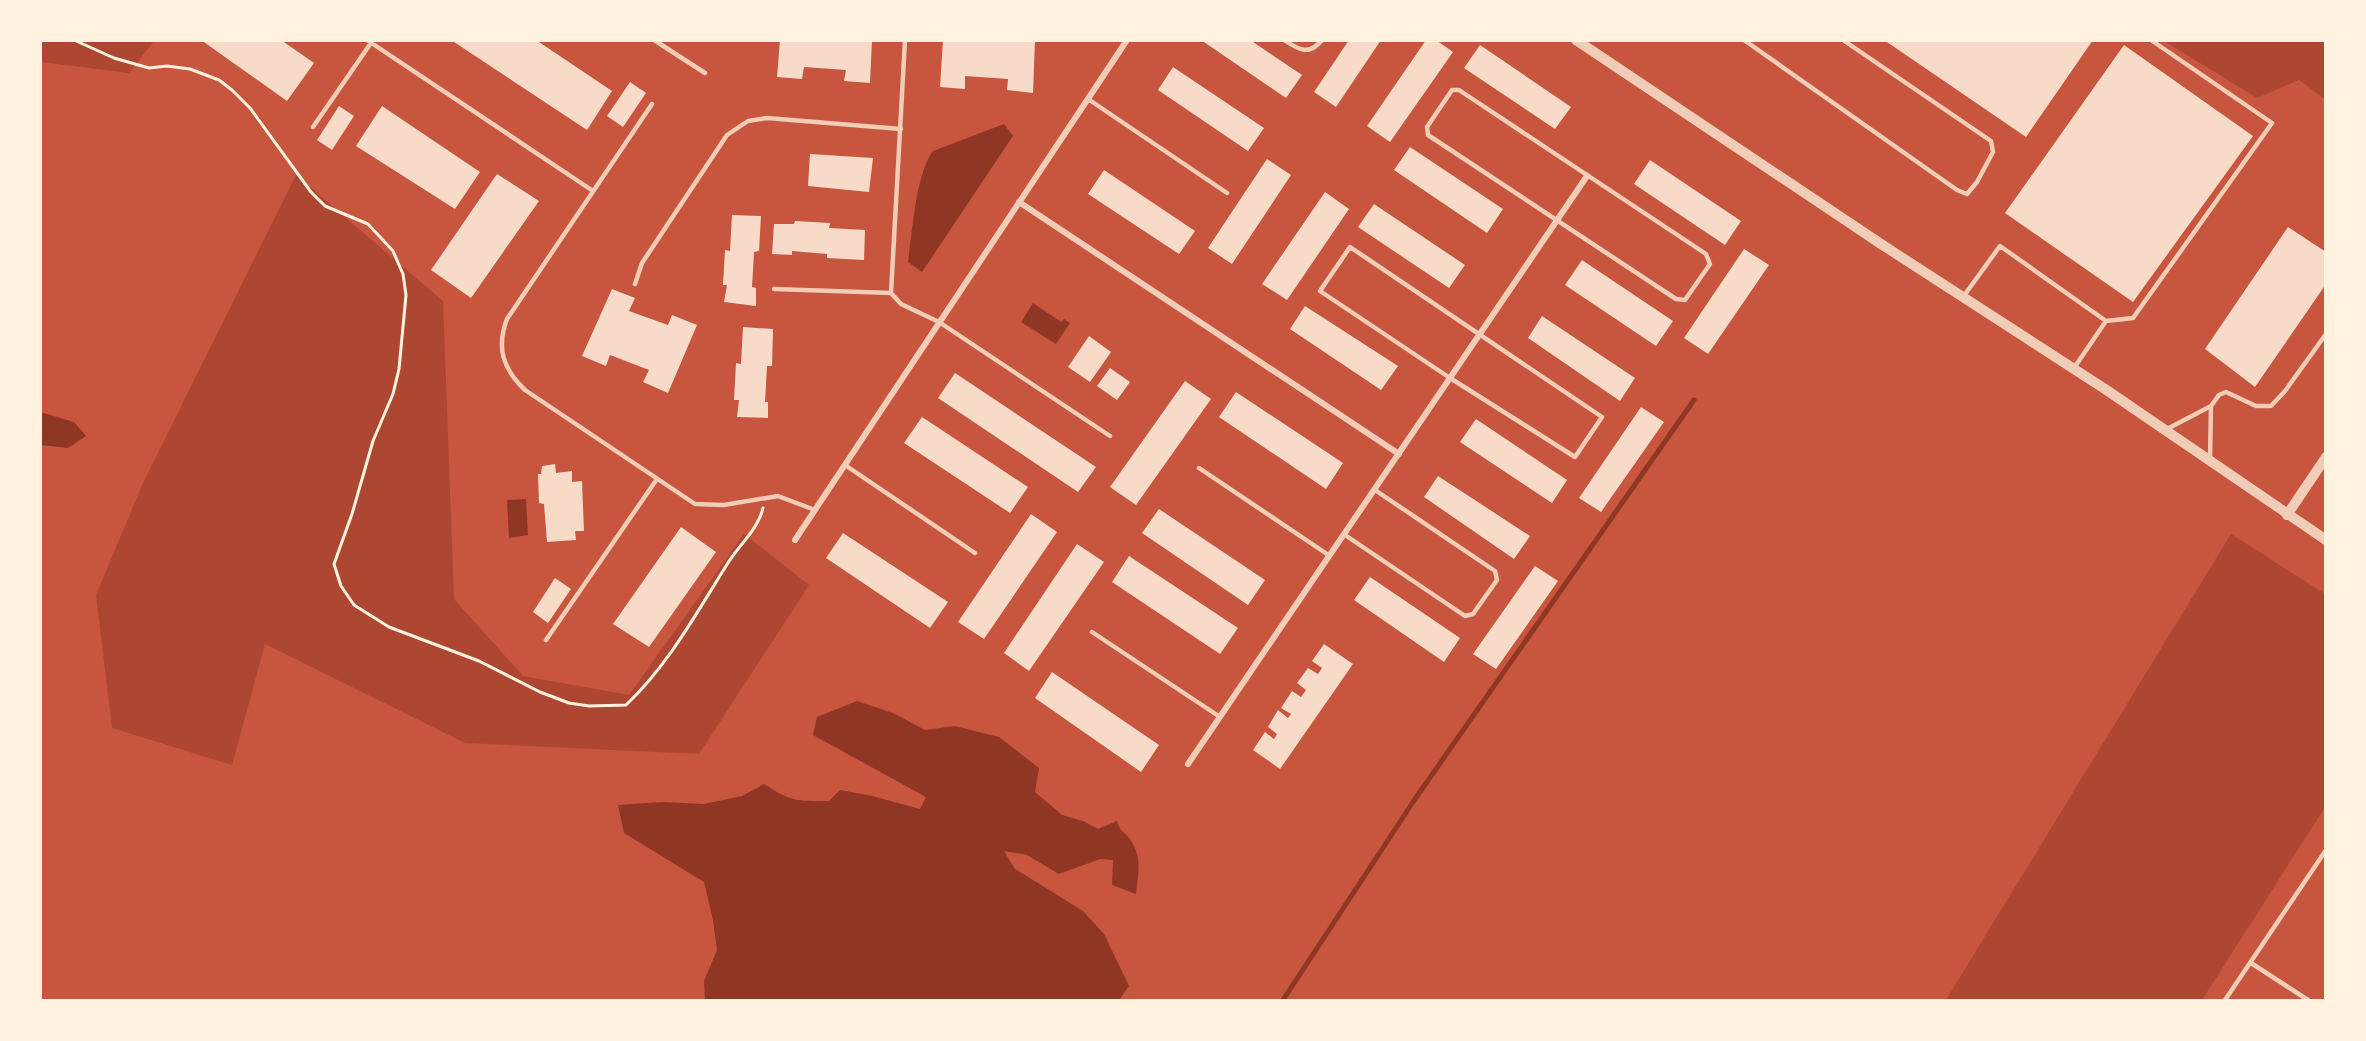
<svg xmlns="http://www.w3.org/2000/svg" width="2366" height="1041" font-family="'Zilla Slab',serif">
  <style>
    .green { fill: #ae4732 }
    .water { fill: #8f3625 }
    .lines { fill: none; stroke-linecap: round; stroke-linejoin: round }
    .stream { stroke: #8f3625; stroke-width: 5 }
    .building { fill: #f7dbc8 }
    .path { stroke: #fff3e0; stroke-width: 3 }
    .service { stroke: #f1ccb7; stroke-width: 4.5 }
    .minor { stroke: #f1ccb7; stroke-width: 6 }
    .tertiary { stroke: #f1ccb7; stroke-width: 10 }
  </style>
  <rect width="100%" height="100%" fill="#c8553d"/>
  <path class="green" d="M41 41H154L129 73 41 62Z
    M2164 41H2325V99L2299 80 2257 98Z
    M296 175 443 301 454 599 523 676 629 695 744 534 809 585 699 754 465 743 265 644 232 765 112 728 96 595 143 483Z
    M2231 534 2325 594V807L2202 1000H1946Z"/>
  <path class="water" d="M1004 124 1013 136 922 272 908 262C912 234 916 173 933 151Z
    M1033 303 1061 322 1064 319 1070 323 1056 344 1021 322Z
    M40 412 74 422 86 436 68 448 41 445Z
    M526 499 528 535 509 538 507 500Z
    M857 701 893 713 925 730 955 726 999 737 1039 768 1035 792 1062 815 1083 821 1098 829 1117 821C1120 832 1124 831 1130 839 1143 859 1138 872 1136 894L1112 885 1113 860 1100 859 1059 874 1027 855 1004 851 1015 869 1083 911 1104 934 1129 986 1119 1000H705L704 981 717 950 713 920 704 882 624 833 618 805 662 802 704 804 742 796 764 784C791 802 797 801 829 801L840 790 872 796 920 809 926 797 813 735 817 717Z"/>
  <g class="lines">
    <path class="stream" d="M1283 1000 1415 799 1694 400"/>
  </g>
  <path class="building" d="M201 40H281L314 63 287 101Z
    M451 40H536L612 91 587 130Z
    M780 40H872L870 83 844 81 846 70 804 67 802 79 777 77Z
    M943 40H1035L1033 93 1007 90 1008 79 965 76V89L940 87Z
    M1201 40H1250L1302 75 1286 98Z
    M1349 40H1381L1336 107 1314 92Z
    M1426 40H1436L1453 52 1390 142 1367 126Z
    M1884 40H2093L2026 137Z
    M1480 45 1571 107 1555 129 1464 68Z
    M2124 45 2253 136 2133 302 2005 213Z
    M1173 67 1264 128 1248 151 1158 90Z
    M630 82 646 93 623 127 607 116Z
    M339 106 354 116 332 150 317 140Z
    M382 106 480 172 455 209 356 146Z
    M1410 147 1503 209 1487 233 1394 170Z
    M810 154 873 158 869 192 808 186Z
    M1267 159 1291 175 1232 264 1208 248Z
    M1650 160 1741 221 1725 245 1634 184Z
    M1104 170 1195 231 1179 254 1088 194Z
    M497 174 539 201 471 298 431 270Z
    M1325 192 1349 209 1287 300 1262 284Z
    M1374 204 1465 265 1449 288 1358 227Z
    M732 215 761 216 759 251 754 252 752 287 756 288V306L724 302 727 285H723L725 250 730 251Z
    M795 221 830 223 829 228 865 230 864 260 827 258V254L792 251V255L772 254 774 224H794Z
    M2288 227 2326 252V284L2255 387 2205 349Z
    M1744 249 1769 265 1708 354 1684 338Z
    M1582 260 1673 321 1656 346 1565 285Z
    M612 289 635 298 629 311 668 325 672 315 697 325 668 393 643 382 649 370 610 355 606 366 582 356Z
    M1305 306 1398 366 1381 390 1290 329Z
    M1542 316 1635 378 1620 401 1528 338Z
    M743 327 773 329 772 366H767L765 402H768V418L737 417 739 400H734L736 363 741 364Z
    M1089 336 1111 352 1090 382 1068 367Z
    M1110 368 1130 382 1117 400 1097 386Z
    M955 373 1096 467 1078 492 938 398Z
    M1185 381 1211 399 1136 505 1110 487Z
    M1236 392 1343 463 1326 489 1219 417Z
    M1641 407 1664 422 1601 512 1579 498Z
    M922 417 1028 487 1010 513 904 443Z
    M1476 419 1567 480 1552 503 1460 442Z
    M555 464 556 473 572 471V482L582 481 584 531H575L576 540 547 542 544 504 539 503 538 474H541L542 466Z
    M1438 476 1530 536 1514 559 1424 497Z
    M1159 509 1265 580 1248 605 1142 533Z
    M1031 514 1057 532 984 639 958 622Z
    M681 527 716 552 649 647 613 624Z
    M843 533 948 602 930 628 826 558Z
    M1077 544 1104 562 1029 671 1004 653Z
    M1129 556 1238 628 1220 654 1112 582Z
    M1535 566 1558 581 1496 669 1473 654Z
    M1370 577 1460 638 1444 662 1354 600Z
    M555 578 571 589 548 623 533 612Z
    M1324 644 1353 664 1280 769 1253 750 1265 732 1274 739 1277 734 1268 727 1278 710 1288 718 1291 714 1281 708 1292 691 1301 697 1306 690 1297 683 1308 668 1318 674 1322 668 1312 661Z
    M1052 672 1159 745 1141 772 1035 698Z"/>
  <g class="lines">
    <path class="path" d="M74 40 114 58 149 68 167 66 190 69 219 80 232 90 250 108 311 192 325 206 368 224 393 251 403 274 406 295 399 369 393 394 373 441 352 514 334 564 341 586 354 605 389 627 479 661 540 692 569 703 589 706 626 705C668 665 696 614 726 566 737 547 758 530 763 508"/>
    <path class="service" d="M367 40 593 191
      M654 40 705 73
      M905 40 891 293 901 304 939 322 1110 436
      M1284 40C1299 50 1309 56 1322 40
      M1744 40 1957 190 1967 194 1977 182 1993 152 1991 141 1843 40
      M1452 90H1459L1706 254 1710 264 1685 300 1676 299 1428 135 1427 127Z
      M1088 99 1227 193
      M652 104 507 319C496 348 503 369 525 390L695 504 724 505 778 496 815 510
      M313 127 373 40
      M1350 247 1602 417 1575 457 1450 378 1320 291Z
      M635 284 642 263 727 135 748 121 767 118 901 129
      M774 289 891 293
      M1963 297 2000 246 2106 321 2074 368
      M2106 321 2133 318 2272 123 2151 40
      M2167 429 2211 406 2219 395 2226 392 2256 406H2271L2285 391 2326 334
      M2210 459 2211 406
      M845 465 975 553
      M1199 468 1330 556
      M1345 535 1465 616 1473 614 1497 580 1495 571 1375 490
      M1092 632 1220 717
      M546 640 657 479
      M2251 963 2308 1000
      M2225 1000 2326 850"/>
    <path class="minor" d="M1019 202 1399 454
      M795 540 1127 40
      M1188 764 1587 176"/>
    <path class="tertiary" d="M1576 40 1881 244 2108 391 2326 540
      M2287 515 2326 457"/>
  </g>
  <rect width="2366" height="1041" fill="none" stroke="#fff3e0" stroke-width="84"/>
</svg>
